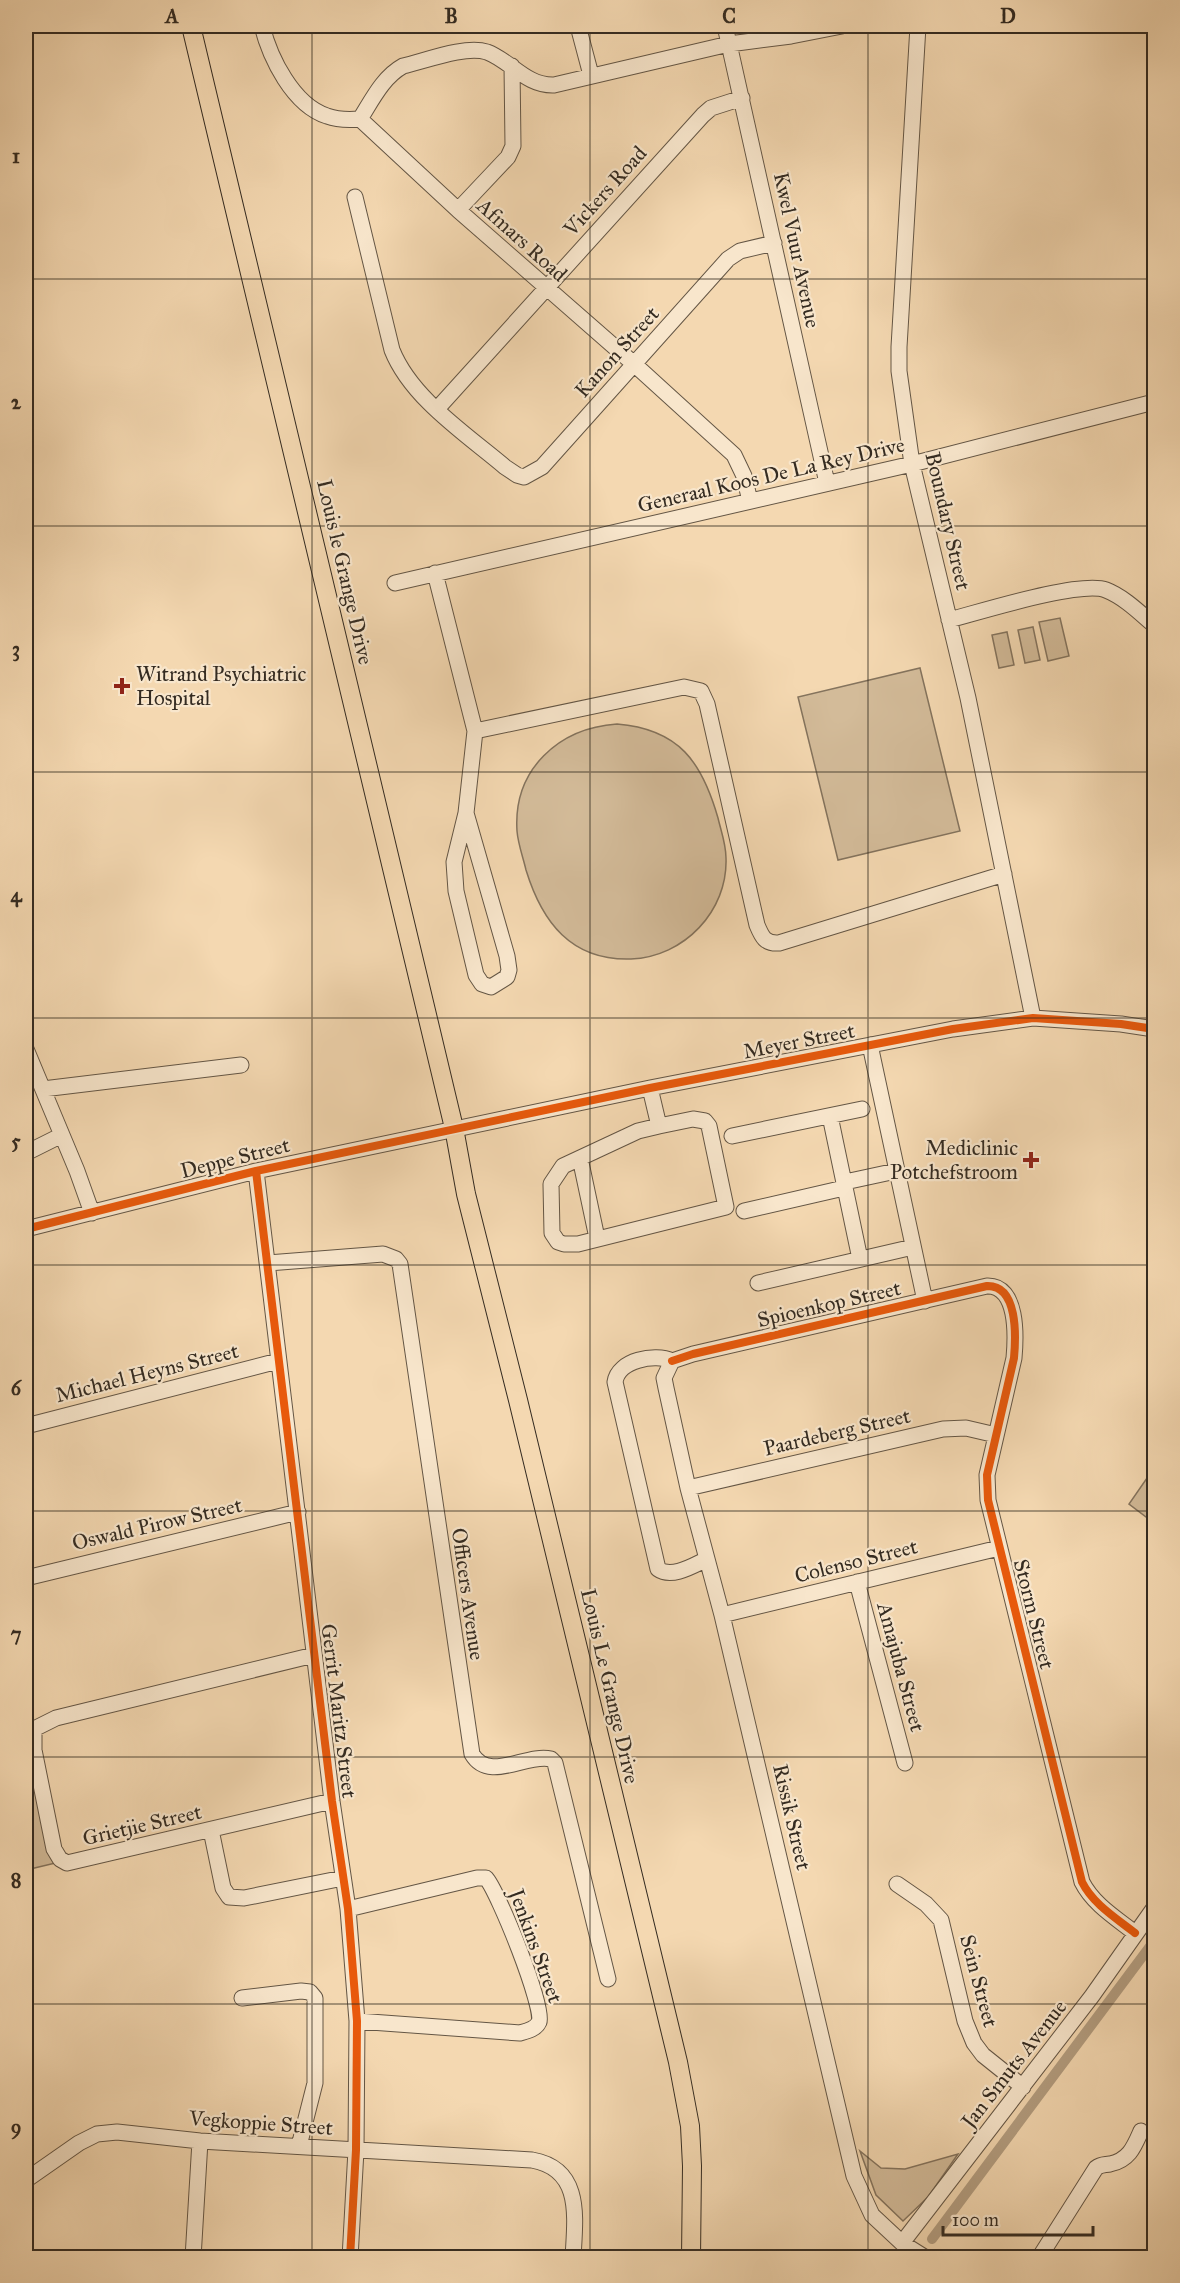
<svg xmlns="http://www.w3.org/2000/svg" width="1180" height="2283" font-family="'IM FELL Great Primer',serif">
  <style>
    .green { fill: #d3bb99; stroke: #84735d; stroke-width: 1.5 }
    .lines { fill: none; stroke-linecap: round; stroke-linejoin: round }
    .canal { stroke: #b39d80; stroke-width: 10 }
    .minor-casing { stroke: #645645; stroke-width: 17 }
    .major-casing { stroke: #342b21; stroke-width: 20 }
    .minor { stroke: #f8e6cc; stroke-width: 15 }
    .major { stroke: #f4d8b1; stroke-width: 18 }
    .cycleway-casing { stroke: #f8e6cc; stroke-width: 11 }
    .cycleway { stroke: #e8590c; stroke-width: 8 }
    .grid { fill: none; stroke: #342b21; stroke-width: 1.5; stroke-opacity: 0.55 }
    .poi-dot { fill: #8f2418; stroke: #f8e6cc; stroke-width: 2 }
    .labels { text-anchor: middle; stroke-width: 4.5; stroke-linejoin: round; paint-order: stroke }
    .street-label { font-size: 21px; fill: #342b21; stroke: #f8e6cc }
    .poi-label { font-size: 21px; fill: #342b21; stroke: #f8e6cc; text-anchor: start }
    .neatline { fill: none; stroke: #342b21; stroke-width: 2 }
    .grid-label { font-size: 20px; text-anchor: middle; font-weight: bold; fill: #342b21 }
  </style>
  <rect width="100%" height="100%" fill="#f4d8b1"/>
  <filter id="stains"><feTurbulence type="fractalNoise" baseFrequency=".00333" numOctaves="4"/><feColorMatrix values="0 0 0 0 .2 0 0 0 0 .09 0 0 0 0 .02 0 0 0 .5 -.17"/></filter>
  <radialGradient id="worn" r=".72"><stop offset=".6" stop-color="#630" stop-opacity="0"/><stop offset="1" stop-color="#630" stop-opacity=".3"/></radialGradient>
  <path class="green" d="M1060 618 1069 656 1048 661 1039 622Z
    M1033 627 1040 660 1025 663 1018 630Z
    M1007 632 1014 665 999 668 992 635Z
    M920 668 960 831 838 860 798 697Z
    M617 724C679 729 702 762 718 818 721 831 726 844 726 858 728 911 684 957 631 959 571 961 542 922 526 870 523 857 518 844 517 831 513 769 559 728 617 724Z
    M1154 1468V1523L1129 1504Z
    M26 1698 64 1861 26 1870Z
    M860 2151 881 2168 905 2169 958 2154 928 2197 903 2221 876 2195Z"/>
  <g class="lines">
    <path class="canal" d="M932 2239 1154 1941"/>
    <g class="minor-casing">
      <path id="minor" d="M262 26C270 58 293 105 327 116 338 120 349 120 360 119L458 210 634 364 734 455 744 476 750 501
        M578 26 591 75
        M725 26 827 483
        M918 26 899 347V371L912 464 968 698 1033 1018
        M360 119C372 100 383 77 403 66 425 61 465 45 487 52 511 61 526 86 554 85L729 44 791 36 842 26
        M355 197 392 350C411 398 466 434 505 467L517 475 524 477 542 467 728 259 740 251 774 243
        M458 210 508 157 513 146 512 66
        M437 409 703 115 711 108 742 98
        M435 573 475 731 684 687 701 691 707 704 757 925C762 937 765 944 779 943L1004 874
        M395 583 912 464 1154 402
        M949 620C980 612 1081 580 1106 590 1124 597 1140 613 1154 625
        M466 813 507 956 509 970 507 977 491 987 482 984 476 975 456 891 454 862 466 813 475 731
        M870 1045 925 1301
        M26 1049 77 1171 92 1213
        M650 1088 659 1126 638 1131 563 1166 551 1184 552 1233 558 1242 564 1244H578L726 1207 709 1126 705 1121 693 1119 659 1126
        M43 1089 241 1065
        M830 1116 860 1259
        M732 1136 862 1109
        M26 1153 62 1135
        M580 1158 597 1238
        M256 1171 332 1801 348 1909 357 2021 356 2150 350 2258
        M845 1182 896 1171
        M744 1211 844 1188
        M26 1229 256 1171 650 1088 953 1029 1033 1018 1121 1024 1154 1029
        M268 1263 383 1254 396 1259 400 1264 472 1754C489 1783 526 1753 551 1759L555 1763 608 1979
        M758 1283 913 1247
        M672 1361 693 1354 987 1286C1018 1285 1016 1336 1014 1358L987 1475 988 1500 1082 1882C1093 1904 1116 1918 1135 1933
        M672 1361 664 1378 666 1388 688 1488 722 1615 854 2176 872 2215 902 2243 926 2258
        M672 1361C655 1353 618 1360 615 1382L658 1569C672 1579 694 1565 707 1559
        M26 1426 278 1361
        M688 1488 943 1429 966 1428 996 1435
        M26 1578 298 1512
        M857 1582 905 1763
        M722 1615 999 1548
        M314 1655 56 1718 34 1729V1750L54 1849 60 1859 67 1863 332 1801
        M211 1830 223 1888 229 1897 244 1898 343 1878
        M897 1884 926 1904 941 1920 965 2021 974 2043 983 2055 1023 2087
        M348 1909 477 1878H486C498 1891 545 2008 539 2022 536 2029 527 2031 520 2033L357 2021
        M242 1998 301 1991 310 1992 315 1998V2083L299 2146
        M26 2180 79 2143 97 2134 117 2132 200 2141 532 2160C583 2169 575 2218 573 2258
        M902 2243 1092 1996 1154 1908
        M193 2258 200 2141
        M1039 2258 1096 2168C1101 2164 1104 2165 1110 2164 1129 2160 1134 2147 1141 2131"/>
    </g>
    <g class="major-casing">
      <path id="major" d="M191 26 454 1128 466 1194 518 1400 678 2062 690 2126 692 2166 691 2258"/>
    </g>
    <use href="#minor" class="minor"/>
    <use href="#major" class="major"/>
    <g class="cycleway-casing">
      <path id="cycleway" d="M256 1171 332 1801 348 1909 357 2021 356 2150 350 2258
        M26 1229 256 1171 650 1088 953 1029 1033 1018 1121 1024 1154 1029
        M672 1361 693 1354 987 1286C1018 1285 1016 1336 1014 1358L987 1475 988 1500 1082 1882C1093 1904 1116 1918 1135 1933"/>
    </g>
    <use href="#cycleway" class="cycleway"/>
  </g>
  <path class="grid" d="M312 26V2258M590 26V2258M868 26V2258M26 279H1154M26 526H1154M26 772H1154M26 1018H1154M26 1265H1154M26 1511H1154M26 1757H1154M26 2004H1154"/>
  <g class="poi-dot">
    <path d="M119 677h6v6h6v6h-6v6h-6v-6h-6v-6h6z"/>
    <path d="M1028 1151h6v6h6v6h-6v6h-6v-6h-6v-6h6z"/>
  </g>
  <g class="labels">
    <g class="street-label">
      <text transform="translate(605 191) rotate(-48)" y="7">Vickers Road</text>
      <text transform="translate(522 240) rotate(42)" y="7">Afmars Road</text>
      <text transform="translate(797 250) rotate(78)" y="7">Kwel Vuur Avenue</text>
      <text transform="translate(617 352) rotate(-48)" y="7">Kanon Street</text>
      <text transform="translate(771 475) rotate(-13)" y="7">Generaal Koos De La Rey Drive</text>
      <text transform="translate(948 521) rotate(77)" y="7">Boundary Street</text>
      <text transform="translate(345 572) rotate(77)" y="7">Louis le Grange Drive</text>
      <text transform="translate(799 1041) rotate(-11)" y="7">Meyer Street</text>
      <text transform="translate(235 1158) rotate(-14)" y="7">Deppe Street</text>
      <text transform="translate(829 1304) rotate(-13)" y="7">Spioenkop Street</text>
      <text transform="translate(147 1373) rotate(-14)" y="7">Michael Heyns Street</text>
      <text transform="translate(837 1432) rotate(-13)" y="7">Paardeberg Street</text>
      <text transform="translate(157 1524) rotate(-13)" y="7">Oswald Pirow Street</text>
      <text transform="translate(856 1561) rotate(-14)" y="7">Colenso Street</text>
      <text transform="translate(468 1594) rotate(82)" y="7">Officers Avenue</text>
      <text transform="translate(1034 1614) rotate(76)" y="7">Storm Street</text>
      <text transform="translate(901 1667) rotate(75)" y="7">Amajuba Street</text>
      <text transform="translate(610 1686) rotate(77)" y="7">Louis Le Grange Drive</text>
      <text transform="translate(339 1711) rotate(83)" y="7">Gerrit Maritz Street</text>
      <text transform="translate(792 1817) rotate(77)" y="7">Rissik Street</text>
      <text transform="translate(142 1825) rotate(-13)" y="7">Grietjie Street</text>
      <text transform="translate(536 1946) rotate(70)" y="7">Jenkins Street</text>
      <text transform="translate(979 1981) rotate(75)" y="7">Sein Street</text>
      <text transform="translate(1014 2064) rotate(-52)" y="7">Jan Smuts Avenue</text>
      <text transform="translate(261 2123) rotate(4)" y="7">Vegkoppie Street</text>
    </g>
    <g class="poi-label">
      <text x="136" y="681">Witrand Psychiatric<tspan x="136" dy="24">Hospital</tspan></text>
      <text x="1018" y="1155" text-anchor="end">Mediclinic<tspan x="1018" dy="24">Potchefstroom</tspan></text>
    </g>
  </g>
  <rect width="1180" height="2283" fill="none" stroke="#f4d8b1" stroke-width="66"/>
  <path d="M943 2226v9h150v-9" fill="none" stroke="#342b21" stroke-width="3"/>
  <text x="952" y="2226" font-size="18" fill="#342b21" stroke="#f8e6cc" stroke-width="4.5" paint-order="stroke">100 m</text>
  <rect x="33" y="33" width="1114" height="2217" class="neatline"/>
  <g class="grid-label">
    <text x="172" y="23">A</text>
    <text x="451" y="23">B</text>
    <text x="729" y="23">C</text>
    <text x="1008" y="23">D</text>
    <text x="16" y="163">1</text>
    <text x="16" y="409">2</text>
    <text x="16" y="656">3</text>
    <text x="16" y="902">4</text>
    <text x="16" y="1148">5</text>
    <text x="16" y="1395">6</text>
    <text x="16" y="1641">7</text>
    <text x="16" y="1887">8</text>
    <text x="16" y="2134">9</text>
  </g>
  <rect width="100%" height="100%" filter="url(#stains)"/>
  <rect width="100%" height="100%" fill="url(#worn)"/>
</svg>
